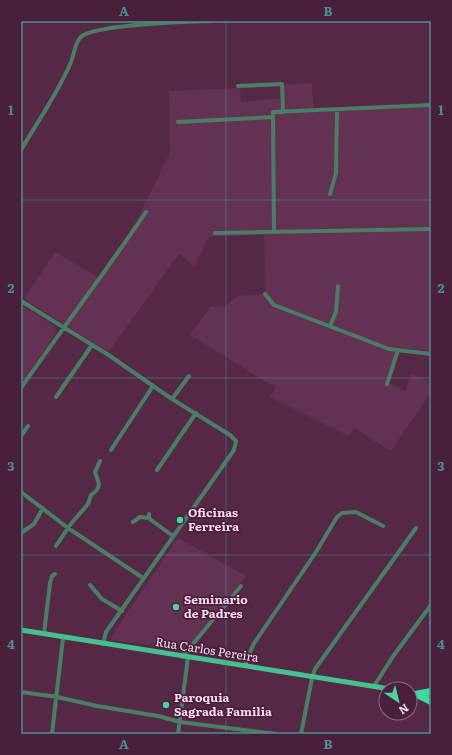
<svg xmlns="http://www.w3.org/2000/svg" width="452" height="755" font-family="Literata,serif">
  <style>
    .built { fill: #633152 }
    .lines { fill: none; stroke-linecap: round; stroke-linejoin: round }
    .minor { stroke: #497e65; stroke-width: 4 }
    .major { stroke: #46c08c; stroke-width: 5 }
    .highway { stroke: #3ed99c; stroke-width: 6 }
    .grid { fill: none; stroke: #498f8e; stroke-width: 1; stroke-opacity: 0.55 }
    .poi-dot { fill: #4cd49b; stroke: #491f3b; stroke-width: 1.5 }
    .labels { text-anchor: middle; stroke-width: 3.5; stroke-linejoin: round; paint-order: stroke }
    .poi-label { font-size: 12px; font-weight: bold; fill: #f7dbec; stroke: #491f3b; text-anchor: start }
    .street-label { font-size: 12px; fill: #f7dbec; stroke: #491f3b }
    .neatline { fill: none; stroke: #498f8e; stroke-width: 1.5 }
    .grid-label { font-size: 13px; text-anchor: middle; font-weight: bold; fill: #498f8e }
  </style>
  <rect width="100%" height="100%" fill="#552946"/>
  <path class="built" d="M312 83 314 112 431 107V351L398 348 386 382 405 391 412 374 428 381V385L431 386V392L391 451 354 428 349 436 270 397 276 388 190 335 210 307 225 306 238 296 265 294 264 234 209 237 195 266 179 254 109 352 24 299 55 252 98 277 136 222 170 153 169 91 240 88 241 102 282 98 283 85Z
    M21 305 54 325 57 332 21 384Z
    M178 538 246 576 186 650 113 640 111 637Z"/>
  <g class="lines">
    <path class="minor" d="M238 86 282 84 283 112
      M178 122 273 117
      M21 150C38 121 58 93 71 62 74 55 75 42 81 37 95 24 187 22 210 21
      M330 194 336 173 337 110
      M274 232 273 112 431 105
      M215 233 431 229
      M265 294 274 305 389 349 431 354
      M21 301 107 354 172 399 230 435 236 441 234 450 106 632 103 644
      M330 326 336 312 338 286
      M387 384 398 350
      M21 388C62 329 106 271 146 212
      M56 397 92 345
      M172 399 189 376
      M21 436 28 426
      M111 450 153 386
      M157 470 196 413
      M21 492 68 528 143 578
      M149 514V518L151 520 173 536
      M133 522 140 517 149 518
      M21 533 34 524 43 508
      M56 546 70 525 88 504 91 495 96 491 98 488 99 484 95 472 100 461
      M90 585 102 599 122 611
      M44 634 50 583 52 576 55 574
      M182 657 241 586
      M245 666 253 645 316 552 337 517 342 513 356 512 383 526
      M374 686 394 655 431 605
      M21 692 57 697 97 706 158 716 180 722 276 734
      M52 734 63 638
      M178 734 188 657
      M301 734 312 678 315 669 416 528"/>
    <path class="major" d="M21 630 390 689
      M410 693 431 697"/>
    <path class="highway" d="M415 694 431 702
      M415 694 431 691"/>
  </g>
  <path class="grid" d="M226 21V734M21 200H431M21 378H431M21 555H431"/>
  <g class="poi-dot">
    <circle cx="180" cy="520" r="4"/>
    <circle cx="176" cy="607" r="4"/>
    <circle cx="166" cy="705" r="4"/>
  </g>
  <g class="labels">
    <g class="poi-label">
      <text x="188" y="517">Oficinas<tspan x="188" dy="14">Ferreira</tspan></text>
      <text x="184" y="604">Seminario<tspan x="184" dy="14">de Padres</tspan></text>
      <text x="174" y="702">Paroquia<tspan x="174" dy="14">Sagrada Familia</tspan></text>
    </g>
    <g class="street-label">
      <text transform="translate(207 650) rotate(9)" y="4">Rua Carlos Pereira</text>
    </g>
  </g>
  <rect width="452" height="755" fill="none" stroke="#491f3b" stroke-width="44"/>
  <g transform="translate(398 701) rotate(145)"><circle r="19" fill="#491f3b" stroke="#8f6a82"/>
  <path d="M0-3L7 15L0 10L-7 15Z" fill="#4cd49b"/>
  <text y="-6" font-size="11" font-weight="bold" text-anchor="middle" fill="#f7dbec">N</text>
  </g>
  <rect x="22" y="22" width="408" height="711" class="neatline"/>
  <g class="grid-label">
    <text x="124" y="16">A</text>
    <text x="328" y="16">B</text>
    <text x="11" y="115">1</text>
    <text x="441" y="115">1</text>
    <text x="11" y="293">2</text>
    <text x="441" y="293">2</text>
    <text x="11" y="471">3</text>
    <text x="441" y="471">3</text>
    <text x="11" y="649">4</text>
    <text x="441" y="649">4</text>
    <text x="124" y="749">A</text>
    <text x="328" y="749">B</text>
  </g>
</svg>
